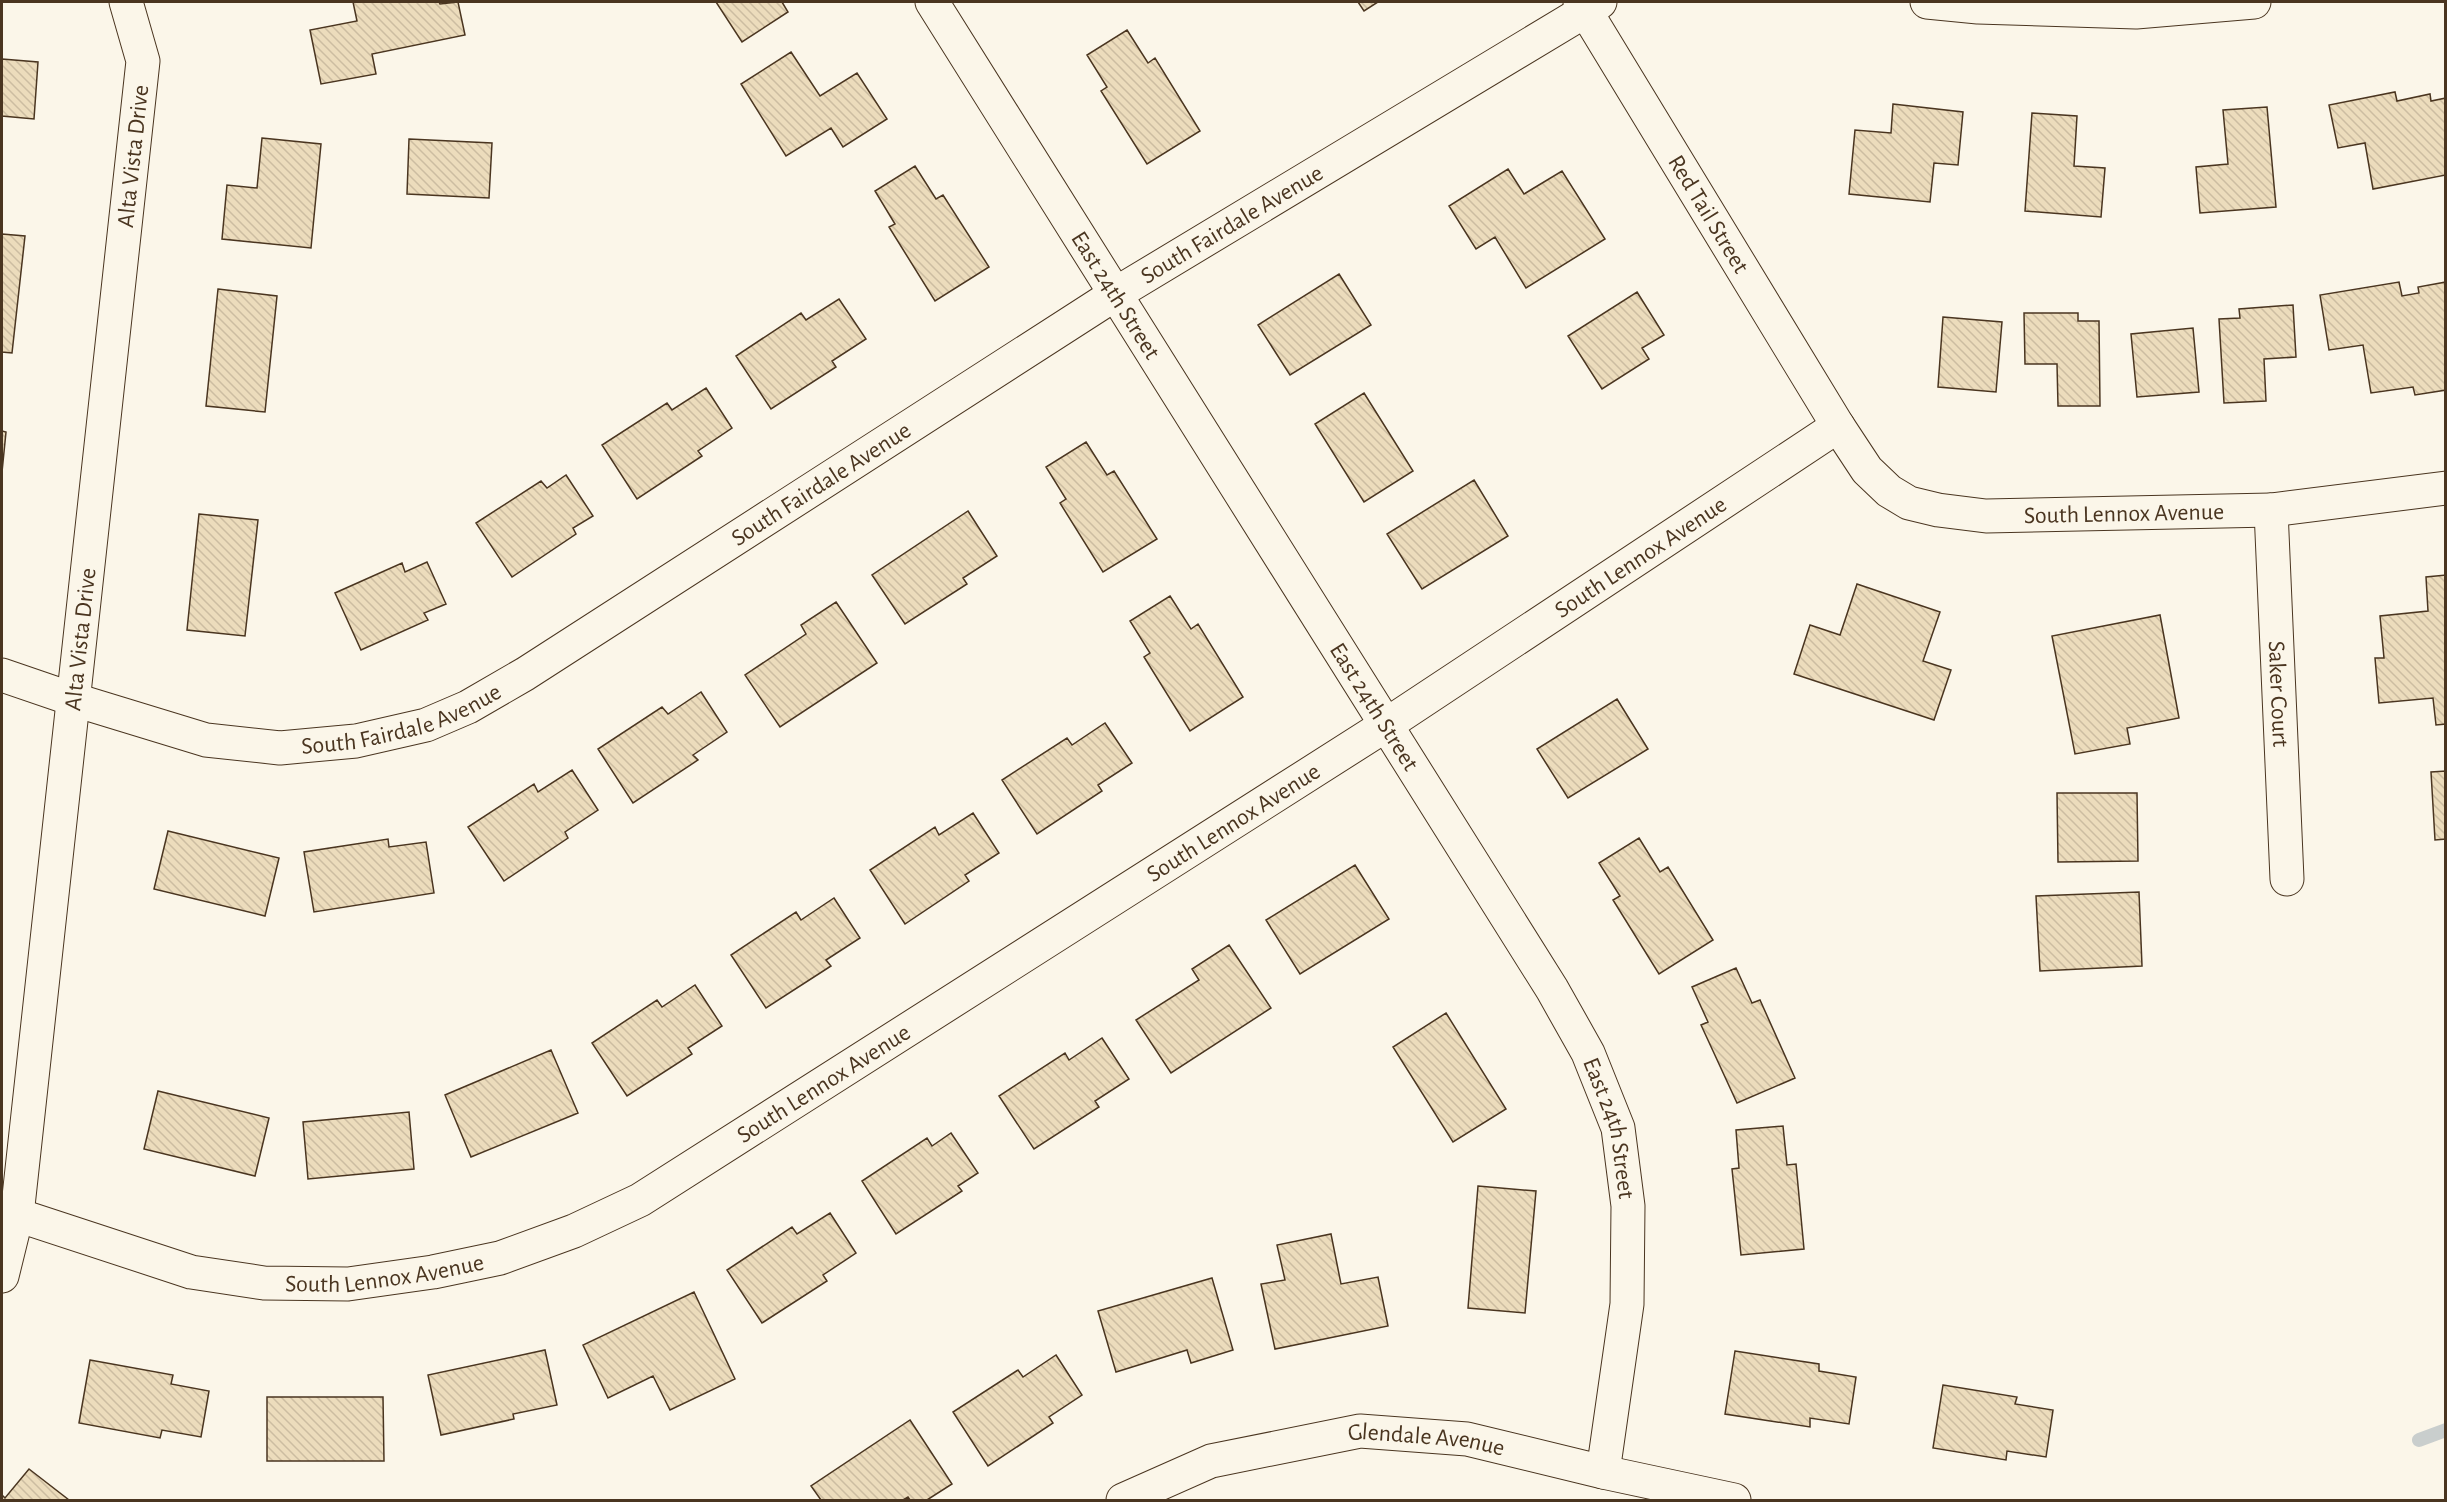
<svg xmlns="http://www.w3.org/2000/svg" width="2447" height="1502" font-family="'Alegreya Sans',sans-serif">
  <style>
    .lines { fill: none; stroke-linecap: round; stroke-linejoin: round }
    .stream { stroke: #c9cecd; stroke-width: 14 }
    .building { fill: url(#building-back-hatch); stroke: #4a3520; stroke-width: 1.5 }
    .minor-casing { stroke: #4a3520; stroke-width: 35 }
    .minor { stroke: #fbf6e9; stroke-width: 33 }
    .labels { text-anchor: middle; stroke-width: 4.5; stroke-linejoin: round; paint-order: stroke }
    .street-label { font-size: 24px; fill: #4a3520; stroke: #fbf6e9 }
  </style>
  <defs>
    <pattern id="building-back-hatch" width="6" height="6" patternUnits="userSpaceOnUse" patternTransform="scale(1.5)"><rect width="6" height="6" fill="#ecdcbc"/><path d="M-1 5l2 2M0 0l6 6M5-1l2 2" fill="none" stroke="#ccbda1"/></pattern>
  </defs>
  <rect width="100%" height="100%" fill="#fbf6e9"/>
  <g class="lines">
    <path class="stream" d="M2419 1440 2446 1430"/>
  </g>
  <path class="building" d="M353 2H439L440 4 458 2 465 35 372 54 376 74 321 84 310 30 357 21Z
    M716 2H782L788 12 742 42Z
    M1358 2H1378L1364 11Z
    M1127 30 1148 63 1155 58 1200 131 1147 164 1101 91 1107 87 1087 55Z
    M791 52 820 96 857 73 887 119 843 147 831 128 786 156 741 84Z
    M2 59 38 62 34 119 2 116Z
    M2395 92 2397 101 2430 94 2431 101 2446 98V175L2373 189 2365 143 2338 148 2329 105Z
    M1893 104 1963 112 1958 165 1934 163 1930 202 1849 194 1855 130 1891 133Z
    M2267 107 2276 207 2200 213 2196 167 2228 164 2223 110Z
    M2032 113 2077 116 2074 166 2105 168 2101 217 2025 211Z
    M262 138 321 144 311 248 222 239 227 185 257 188Z
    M409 139 492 143 489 198 407 194Z
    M915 166 936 199 943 195 989 267 935 301 889 227 895 224 875 191Z
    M1508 169 1524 194 1562 171 1605 239 1526 288 1495 237 1476 249 1449 206Z
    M2 234 25 236 12 353 2 352Z
    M1339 274 1371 325 1290 375 1258 325Z
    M2399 282 2402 296 2419 293 2418 287 2446 282V390L2415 395 2413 387 2371 393 2363 345 2329 350 2320 295Z
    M218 289 277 296 265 412 206 406Z
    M1637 292 1664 335 1642 348 1649 359 1602 389 1568 336Z
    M839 299 866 339 832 361 836 367 771 409 736 356 801 313 806 320Z
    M2293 305 2296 357 2264 359 2266 401 2224 403 2219 319 2240 318 2239 309Z
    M2024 313H2078V321H2099L2100 406H2058L2057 364H2025Z
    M1943 317 2002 322 1996 392 1938 387Z
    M2193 328 2199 392 2137 397 2131 334Z
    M706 388 732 428 698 451 702 456 637 499 602 445 667 403 672 410Z
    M1364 393 1413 471 1364 502 1315 424Z
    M2 431 6 432 2 472Z
    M1086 442 1107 475 1114 471 1157 539 1103 572 1060 503 1066 499 1046 467Z
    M566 475 593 516 573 528 576 534 512 577 476 523 541 481 547 488Z
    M1474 480 1508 536 1422 589 1387 534Z
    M968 511 997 556 963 578 967 584 905 624 872 575Z
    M199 514 258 520 245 636 187 630Z
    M427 562 446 604 424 613 428 620 361 650 335 593 402 563 405 572Z
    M2446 575V724L2436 725 2433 698 2379 703 2375 658H2384L2380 616 2428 611 2426 577Z
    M1857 584 1940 612 1923 661 1951 670 1934 720 1794 674 1810 625 1840 635Z
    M1170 596 1191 629 1198 624 1243 697 1190 731 1144 657 1150 653 1130 621Z
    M836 602 877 663 780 727 745 675 806 634 801 625Z
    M2160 615 2179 718 2127 728 2130 744 2075 754 2052 636Z
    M701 692 727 732 693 755 698 760 633 803 598 749 662 707 668 714Z
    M1617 699 1648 749 1568 798 1537 749Z
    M1105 723 1132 763 1098 785 1102 791 1037 834 1002 780 1067 738 1072 745Z
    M572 770 598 810 565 832 568 838 504 881 468 827 534 784 538 792Z
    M2446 771V839L2435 840 2431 772Z
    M2057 793H2137L2138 861 2058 862Z
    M973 813 999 853 965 875 969 881 905 924 870 870 935 827 939 835Z
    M168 831 279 858 265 916 154 889Z
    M1639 838 1660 872 1668 867 1713 940 1659 974 1613 900 1620 896 1599 863Z
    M388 839 389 847 426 842 434 893 314 912 304 852Z
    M1355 865 1389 919 1300 974 1266 920Z
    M2139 892 2142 966 2040 971 2036 896Z
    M834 898 860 938 826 960 831 966 766 1008 731 955 796 912 801 920Z
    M1229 945 1271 1008 1171 1073 1136 1020 1199 980 1192 969Z
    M1736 968 1752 1003 1760 1000 1795 1078 1737 1103 1701 1025 1708 1022 1692 987Z
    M695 985 722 1026 688 1048 692 1054 627 1096 592 1043 657 1000 662 1007Z
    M1446 1013 1506 1109 1453 1142 1393 1047Z
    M1102 1038 1129 1079 1095 1101 1099 1107 1034 1149 999 1096 1065 1053 1069 1060Z
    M551 1050 578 1113 471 1157 445 1095Z
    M158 1091 269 1118 255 1176 144 1149Z
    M409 1112 414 1169 308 1179 303 1122Z
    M1783 1126 1787 1165 1796 1164 1804 1249 1741 1255 1732 1169 1739 1168 1736 1130Z
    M951 1133 978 1173 958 1186 962 1191 896 1234 862 1181 927 1138 932 1146Z
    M1478 1186 1536 1191 1525 1313 1468 1308Z
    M830 1213 856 1253 823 1275 827 1281 762 1323 727 1270 792 1227 797 1234Z
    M1331 1234 1341 1284 1378 1277 1388 1326 1275 1349 1261 1284 1285 1280 1277 1245Z
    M1212 1278 1233 1350 1191 1363 1187 1350 1116 1372 1098 1311Z
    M694 1292 735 1379 670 1410 653 1376 608 1398 583 1345Z
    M545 1350 557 1405 513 1414 514 1419 441 1435 428 1375Z
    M1735 1351 1819 1364V1371L1856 1377 1849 1424 1810 1418V1427L1725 1414Z
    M1056 1355 1082 1395 1049 1417 1053 1423 988 1466 953 1412 1018 1370 1023 1377Z
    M90 1360 173 1375 171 1384 209 1391 201 1437 162 1430 160 1438 79 1423Z
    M1943 1385 2017 1397 2015 1404 2053 1410 2046 1457 2007 1451 2006 1460 1933 1448Z
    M267 1397H383L384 1461H267Z
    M910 1420 952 1484 927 1500H910L908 1497 903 1500H821L811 1486Z
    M29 1469 69 1500H2V1495L5 1498Z"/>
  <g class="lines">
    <g class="minor-casing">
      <g id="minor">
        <path id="s1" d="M932 2 1552 989 1588 1053 1618 1128 1628 1206 1627 1304 1603 1472"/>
        <path id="s2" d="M1580 2 1838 426 1867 470 1889 491 1909 503 1938 510 1986 516 2271 510 2446 488"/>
        <path d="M1927 2 1978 7 2136 12 2254 2"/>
        <path id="s3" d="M2271 510 2287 879"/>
        <path id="s4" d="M2 675 75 700 206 740 280 748 356 741 426 725 468 707 525 674 1117 293 1600 2"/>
        <path id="s5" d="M2 1210 191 1272 264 1283 348 1284 433 1272 500 1258 574 1231 640 1200 1386 725 1838 426"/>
        <path id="s6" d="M2 1276 17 1215 143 61 126 2"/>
        <path id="s7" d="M1123 1500 1211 1461 1360 1431 1467 1439 1603 1472 1734 1500"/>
      </g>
    </g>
    <use href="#minor" class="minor"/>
  </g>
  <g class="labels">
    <g class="street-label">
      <text dy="8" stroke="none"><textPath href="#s6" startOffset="1128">Alta Vista Drive</textPath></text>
      <text dy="8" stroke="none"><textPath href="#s2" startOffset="248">Red Tail Street</textPath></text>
      <text dy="8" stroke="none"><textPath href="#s4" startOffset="1386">South Fairdale Avenue</textPath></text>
      <text dy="8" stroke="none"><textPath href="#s1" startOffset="346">East 24th Street</textPath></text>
      <text dy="8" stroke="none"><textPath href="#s4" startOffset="900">South Fairdale Avenue</textPath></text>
      <text dy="8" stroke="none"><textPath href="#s2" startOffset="819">South Lennox Avenue</textPath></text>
      <text dy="8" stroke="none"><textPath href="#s5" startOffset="1852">South Lennox Avenue</textPath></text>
      <text dy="8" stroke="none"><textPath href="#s6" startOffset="642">Alta Vista Drive</textPath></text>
      <text dy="8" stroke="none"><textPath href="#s3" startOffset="184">Saker Court</textPath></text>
      <text dy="8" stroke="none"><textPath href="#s1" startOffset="832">East 24th Street</textPath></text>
      <text dy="8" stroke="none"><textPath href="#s4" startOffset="414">South Fairdale Avenue</textPath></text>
      <text dy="8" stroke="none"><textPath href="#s5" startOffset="1366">South Lennox Avenue</textPath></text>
      <text dy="8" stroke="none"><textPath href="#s5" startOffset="880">South Lennox Avenue</textPath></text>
      <text dy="8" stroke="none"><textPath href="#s1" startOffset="1318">East 24th Street</textPath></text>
      <text dy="8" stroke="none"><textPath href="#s5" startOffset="394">South Lennox Avenue</textPath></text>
      <text dy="8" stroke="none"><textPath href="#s7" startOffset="315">Glendale Avenue</textPath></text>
    </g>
  </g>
  <rect width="2447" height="1502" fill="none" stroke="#4a3520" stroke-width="6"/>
</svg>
